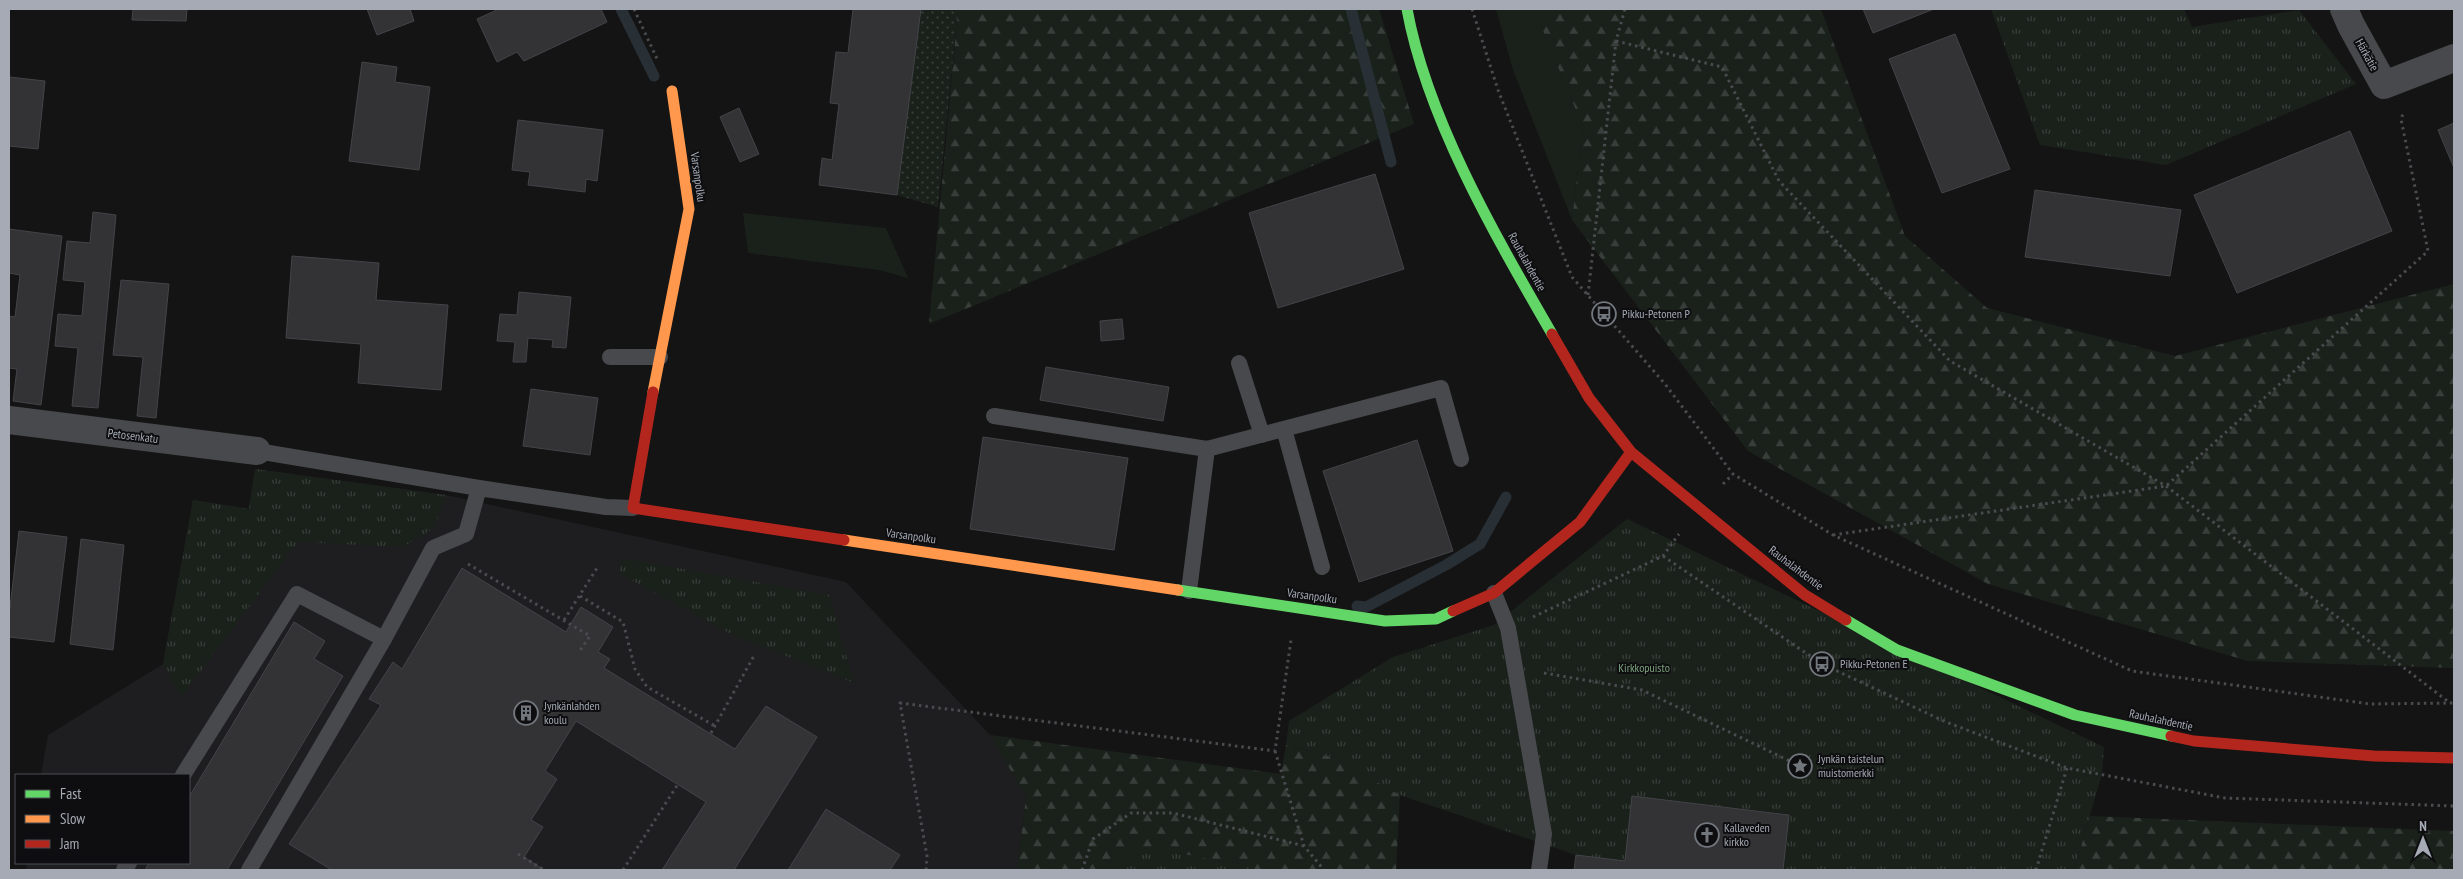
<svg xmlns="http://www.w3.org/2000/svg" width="2463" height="879" font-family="'PT Sans Narrow',sans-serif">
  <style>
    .built { fill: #1e1e20 }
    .grass { fill: #1a211b }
    .forest { fill: url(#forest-firs) }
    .park { fill: url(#park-tufts) }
    .garden { fill: url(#garden-dots) }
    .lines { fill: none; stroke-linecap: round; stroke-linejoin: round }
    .stream { stroke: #282f35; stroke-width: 11 }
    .building { fill: #333335; stroke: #434448 }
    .path { stroke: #4a4b4f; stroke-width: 3; stroke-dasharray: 2.5 4; stroke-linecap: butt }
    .lane { stroke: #48494d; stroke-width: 16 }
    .street { stroke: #48494d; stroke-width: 28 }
    .fast { stroke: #63d668; stroke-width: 11 }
    .slow { stroke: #ff974d; stroke-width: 11 }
    .jam { stroke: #b3261e; stroke-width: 11 }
    .labels { text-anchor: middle; stroke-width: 4; stroke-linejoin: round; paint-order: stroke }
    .street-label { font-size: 12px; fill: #a5aab5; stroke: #0e0e10 }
    .poi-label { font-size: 12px; fill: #a5aab5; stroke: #0e0e10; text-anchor: start }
    .park-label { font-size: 12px; fill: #7ca07d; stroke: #0e0e10 }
  </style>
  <defs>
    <pattern id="forest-firs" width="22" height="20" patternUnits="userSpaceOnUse" patternTransform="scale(1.25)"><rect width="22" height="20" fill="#1a211b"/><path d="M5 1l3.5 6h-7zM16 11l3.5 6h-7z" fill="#383f3a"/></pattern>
    <pattern id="park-tufts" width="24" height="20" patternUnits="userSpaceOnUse" patternTransform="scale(1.25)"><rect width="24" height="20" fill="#1a211b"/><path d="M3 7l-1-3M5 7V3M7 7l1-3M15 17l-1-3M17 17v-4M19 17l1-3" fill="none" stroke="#383f3a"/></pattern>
    <pattern id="garden-dots" width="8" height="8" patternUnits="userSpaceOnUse" patternTransform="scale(1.25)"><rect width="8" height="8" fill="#1a211b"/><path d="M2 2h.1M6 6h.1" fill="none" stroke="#383f3a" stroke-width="1.8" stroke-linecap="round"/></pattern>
  </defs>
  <rect width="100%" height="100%" fill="#141414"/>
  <path class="built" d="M255 469 446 495 846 582 990 735 1026 797 1017 870H26L27 863H189V775H41L48 735 163 664 193 500 249 509Z"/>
  <path class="grass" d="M1496 9H1534L1583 127 1572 220 1513 70Z
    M743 213 886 228 908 278 879 270 748 253Z"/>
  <path class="forest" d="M958 9H1379L1414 124 929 324Z
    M1534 9H1821L1905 236 1987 308 2175 356 2454 284V668L2248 661 1988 584 1748 451 1572 220 1583 127Z
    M990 735 1281 774 1286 745 1335 758 1400 795 1396 870H1250L1246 865 1158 850H1135L1115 866 1114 870H1017L1026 797Z
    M2090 816 2454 831V870H2074Z"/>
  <path class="park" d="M1991 9H2184L2192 27 2299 10 2356 84 2166 165 2040 145Z
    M255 469 446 495 434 528 403 547 298 542 181 697 163 664 193 500 249 509Z
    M1627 519 2104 747 2102 774 2074 870H1783L1789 814 1633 796 1625 861 1576 855 1400 795 1335 758 1286 745 1289 721 1393 657 1494 625Z
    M621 558 829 595 854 683 733 635 620 574Z
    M1135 850H1158L1246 865 1250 870H1114L1115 866Z"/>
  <path class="garden" d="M921 9H958L938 207 897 195Z"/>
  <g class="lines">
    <path class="stream" d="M621 9 654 76
      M1351 9 1391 162
      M1357 606 1366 607 1446 565 1480 544 1506 497"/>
  </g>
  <path class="building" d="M133 9H187L186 21 132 20Z
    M367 9H410L414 21 377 35Z
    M499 9H601L607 22 524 61 517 52 497 62 477 19Z
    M853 9H921L897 195 819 185 822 158 832 160 839 104 830 103 836 52 848 53Z
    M1863 9H1934L1873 33Z
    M1955 34 2010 169 1942 193 1889 59Z
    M362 62 397 67 395 82 430 87 419 170 349 161Z
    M9 77 45 81 38 149 9 146Z
    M739 108 759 154 740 162 720 117Z
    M518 120 603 130 597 181 586 179 585 192 528 185 530 172 512 170Z
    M2454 123V168L2438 130Z
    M2350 131 2392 231 2237 293 2194 195Z
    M1375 174 1404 269 1278 308 1249 213Z
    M2035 190 2181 210 2170 276 2025 257Z
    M93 212 116 215 98 408 72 406 78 348 55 346 58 314 82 316 85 282 63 280 67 241 90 243Z
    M9 229 62 236 41 405 13 401 17 369 9 368V316L15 317 20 275 9 273Z
    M292 256 379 263 376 300 448 305 441 390 358 383 361 344 286 338Z
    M121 280 169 284 156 418 137 416 143 357 113 355Z
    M519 292 571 297 566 348 552 347 553 340 528 338 526 362H513L515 342 497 341 500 314 517 315Z
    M1122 319 1124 339 1101 341 1100 321Z
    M1046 367 1169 387 1163 421 1040 400Z
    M531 389 598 398 590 455 523 446Z
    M983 437 1128 458 1114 550 970 529Z
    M1417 440 1453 551 1359 582 1323 471Z
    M19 531 67 537 54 642 9 637V616Z
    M81 539 124 545 113 650 70 644Z
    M462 568 566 632 581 607 613 627 598 652 610 659 604 668 735 749 766 706 817 737 734 870H662L706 802 576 721 545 771 557 779 531 820 543 827 524 857 544 870H332L289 844 381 705 369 699 393 662 402 669Z
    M294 622 325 641 314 659 343 676 227 870H145L149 863H189V797Z
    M1632 796 1789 815 1783 870H1574L1576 855 1625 861Z
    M826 809 900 855 890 870H788Z"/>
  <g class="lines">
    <path class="path" d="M634 9 658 61
      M1472 9 1498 90 1572 277 1665 384 1733 474 1833 535 2132 671 2370 704 2454 703
      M1616 41 1722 67 1779 181 1950 361 2166 486 2450 703
      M1588 295 1616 41 1625 9
      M1723 484 1733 474
      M1833 535 2166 486 2428 251 2401 119 2403 114
      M1663 556 1822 664 1946 722 2067 768 2225 798 2454 806
      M468 564 590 636 579 652
      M580 596 623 622 635 669 647 687 715 726
      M1533 617 1663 556 1679 534
      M564 620 597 568
      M1544 673 1642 690 1800 766
      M711 733 755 654
      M1275 751 1304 846 1324 870
      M518 854 544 870
      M623 870 678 784
      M926 870 927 856 900 703 1275 751 1291 640
      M1082 870 1093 839 1131 813H1173L1304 846
      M2036 870 2067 768"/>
    <path class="lane" d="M610 357H660
      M1239 363 1262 435
      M994 416 1207 449 1189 591
      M1284 429 1322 567
      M1207 449 1441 388 1461 459
      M257 451 479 488 606 507 633 508
      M1494 593 1508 628 1544 834 1539 870
      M183 775 297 594 384 639
      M124 870 129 863
      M249 870 384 639 433 548 466 534 479 488"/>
    <path class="street" d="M2344 9 2351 25 2384 85 2454 58
      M9 420 257 451"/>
    <path class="fast" d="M1407 9C1427 119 1496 237 1552 334
      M1178 590 1385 621 1436 619 1453 611
      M1846 620 1897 650 2075 715 2171 736"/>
    <path class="slow" d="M653 392 689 209 672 91
      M844 540 1178 590"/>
    <path class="jam" d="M1552 334 1589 398 1631 452 1805 595 1846 620
      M653 392 633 508 844 540
      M1453 611 1494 593 1580 522 1631 452
      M2171 736 2194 741 2374 756 2454 758"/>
  </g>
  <defs>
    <g id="bus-ring" transform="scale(1.25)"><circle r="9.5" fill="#0e0e10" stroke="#72767d" stroke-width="1.5"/><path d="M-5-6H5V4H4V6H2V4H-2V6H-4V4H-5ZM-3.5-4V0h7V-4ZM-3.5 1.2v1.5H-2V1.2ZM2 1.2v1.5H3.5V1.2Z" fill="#72767d"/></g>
    <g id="building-ring" transform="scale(1.25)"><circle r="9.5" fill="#0e0e10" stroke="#72767d" stroke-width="1.5"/><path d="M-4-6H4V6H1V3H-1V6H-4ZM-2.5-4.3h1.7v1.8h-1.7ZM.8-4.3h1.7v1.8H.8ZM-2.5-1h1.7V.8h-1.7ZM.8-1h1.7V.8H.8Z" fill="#72767d"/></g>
    <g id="sight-ring" transform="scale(1.25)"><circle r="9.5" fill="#0e0e10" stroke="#72767d" stroke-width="1.5"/><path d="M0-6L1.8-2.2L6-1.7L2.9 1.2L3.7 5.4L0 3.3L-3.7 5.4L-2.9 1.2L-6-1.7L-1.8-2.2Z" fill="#72767d"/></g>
    <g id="church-ring" transform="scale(1.25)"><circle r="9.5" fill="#0e0e10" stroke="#72767d" stroke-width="1.5"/><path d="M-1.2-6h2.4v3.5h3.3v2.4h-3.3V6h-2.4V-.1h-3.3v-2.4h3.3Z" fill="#72767d"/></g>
  </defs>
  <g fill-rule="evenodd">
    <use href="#bus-ring" x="1604" y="314"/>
    <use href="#bus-ring" x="1822" y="664"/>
    <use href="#building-ring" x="526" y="713"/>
    <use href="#sight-ring" x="1800" y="766"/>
    <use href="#church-ring" x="1707" y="835"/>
  </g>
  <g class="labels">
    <g class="street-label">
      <text transform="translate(2367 55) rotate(61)" y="4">Härkätie</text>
      <text transform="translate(698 177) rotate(82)" y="4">Varsanpolku</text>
      <text transform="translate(1527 262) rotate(61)" y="4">Rauhalahdentie</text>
      <text transform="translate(133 436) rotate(7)" y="4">Petosenkatu</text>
      <text transform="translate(911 536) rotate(8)" y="4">Varsanpolku</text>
      <text transform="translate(1796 568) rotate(37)" y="4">Rauhalahdentie</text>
      <text transform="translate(1312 596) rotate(8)" y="4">Varsanpolku</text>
      <text transform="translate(2161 720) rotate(12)" y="4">Rauhalahdentie</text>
    </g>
    <g class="poi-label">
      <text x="1622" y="318">Pikku-Petonen P</text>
      <text x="1840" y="668">Pikku-Petonen E</text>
      <text x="544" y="710">Jynkänlahden<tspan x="544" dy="14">koulu</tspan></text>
      <text x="1818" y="763">Jynkän taistelun<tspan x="1818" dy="14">muistomerkki</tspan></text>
      <text x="1724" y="832">Kallaveden<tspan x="1724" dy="14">kirkko</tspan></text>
    </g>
    <g class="park-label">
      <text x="1644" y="672">Kirkkopuisto</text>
    </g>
  </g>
  <rect width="2463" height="879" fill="none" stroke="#a5aab5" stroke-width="20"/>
  <rect x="15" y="774" width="175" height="90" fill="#0e0e10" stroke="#4a4c52"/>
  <rect x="25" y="790" width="25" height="8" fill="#63d668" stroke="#4a4c52"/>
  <text x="60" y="799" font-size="15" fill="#a5aab5">Fast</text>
  <rect x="25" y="815" width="25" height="8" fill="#ff974d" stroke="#4a4c52"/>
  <text x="60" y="824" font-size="15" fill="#a5aab5">Slow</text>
  <rect x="25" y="840" width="25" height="8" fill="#b3261e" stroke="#4a4c52"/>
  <text x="60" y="849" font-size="15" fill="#a5aab5">Jam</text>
  <g transform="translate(2423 839)" stroke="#0e0e10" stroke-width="4" paint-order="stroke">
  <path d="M0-4L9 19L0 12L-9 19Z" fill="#a5aab5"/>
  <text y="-8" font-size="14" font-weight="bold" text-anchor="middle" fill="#a5aab5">N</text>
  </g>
</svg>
